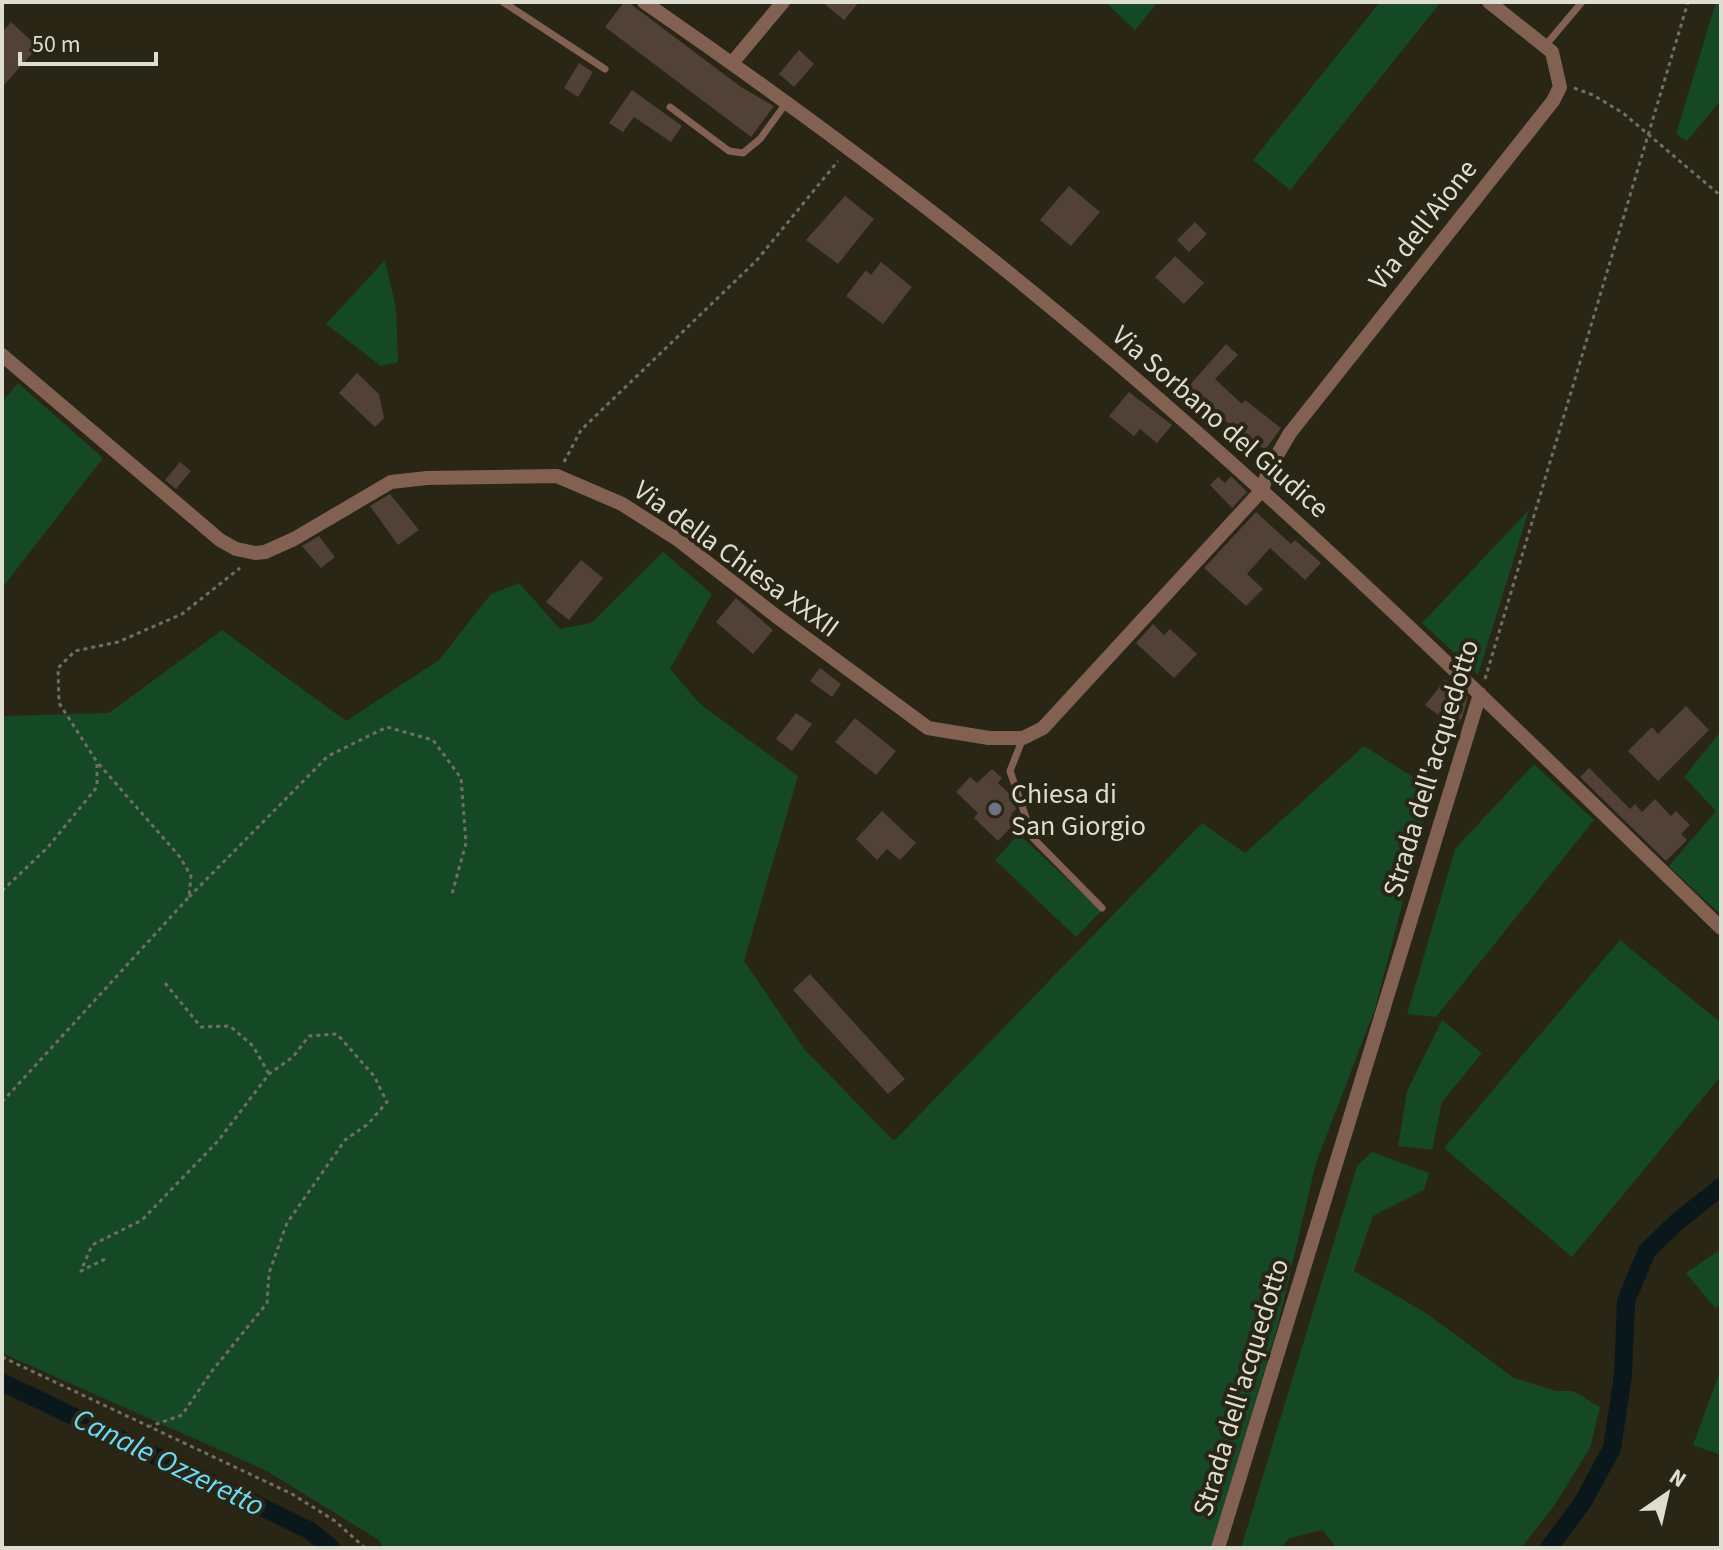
<svg xmlns="http://www.w3.org/2000/svg" width="1723" height="1550" font-family="'Source Sans 3',sans-serif">
  <style>
    .green { fill: #154824 }
    .lines { fill: none; stroke-linecap: round; stroke-linejoin: round }
    .canal { stroke: #0a181c; stroke-width: 18 }
    .building { fill: #524136 }
    .path { stroke: #716f60; stroke-width: 3; stroke-dasharray: 4 4; stroke-linecap: butt }
    .service { stroke: #826153; stroke-width: 7 }
    .minor { stroke: #826153; stroke-width: 14 }
    .worship-dot { fill: #6b7280; stroke: #292615; stroke-width: 3 }
    .labels { text-anchor: middle; stroke-width: 8; stroke-linejoin: round; paint-order: stroke }
    .street-label { font-size: 28px; fill: #deddd2; stroke: #292615 }
    .poi-label { font-size: 28px; fill: #deddd2; stroke: #292615; text-anchor: start }
    .water-label { font-size: 30px; font-style: italic; fill: #6bdbf9; stroke: #292615 }
  </style>
  <rect width="100%" height="100%" fill="#292615"/>
  <path class="green" d="M1105 2H1158L1135 30Z
    M1380 2H1441L1290 190 1253 160Z
    M1716 2H1721V100L1687 141 1676 134Z
    M385 260 396 308 398 362 381 366 326 324Z
    M18 383 103 458 2 588V402Z
    M1529 510 1478 675 1422 623Z
    M663 552 712 594 670 669 700 704 798 776 744 961 805 1050 894 1141 1202 823 1245 853 1364 746 1432 789 1375 1009 1316 1163 1278 1325 1211 1548H383L379 1540 265 1470 2 1353V716L109 713 222 630 346 721 439 660 491 594 519 583 560 629 591 623Z
    M1721 731V915L1669 866 1716 811 1684 777Z
    M1534 764 1594 820 1436 1017 1407 1014 1455 849Z
    M1019 834 1101 911 1076 937 995 860Z
    M1620 940 1721 1023V1076L1572 1257 1444 1148Z
    M1442 1020 1482 1053 1442 1102 1432 1150 1398 1146 1407 1091Z
    M1372 1152 1429 1173 1424 1190 1373 1216 1354 1271 1426 1313 1514 1378 1556 1391H1573L1600 1407 1590 1448 1554 1506 1521 1548H1337L1322 1530 1290 1538 1280 1548H1241L1357 1166Z
    M1721 1249V1304L1715 1308 1686 1273Z
    M1721 1369V1455L1693 1445Z"/>
  <g class="lines">
    <path class="canal" d="M2 1382 309 1530 331 1548
      M1549 1548 1583 1502 1612 1448 1623 1375 1626 1301 1647 1251 1678 1221 1721 1187"/>
  </g>
  <path class="building" d="M624 2H628L741 87 774 106 751 137 605 27Z
    M822 2H859L844 20Z
    M11 22 38 47 2 87V32Z
    M799 50 814 64 794 87 779 74Z
    M579 63 593 72 578 97 564 88Z
    M632 90 682 126 671 142 634 117 623 132 609 123Z
    M1069 186 1100 212 1071 246 1040 220Z
    M845 196 874 219 838 264 806 240Z
    M1195 222 1207 234 1189 252 1177 240Z
    M1175 256 1204 283 1184 304 1155 277Z
    M881 262 912 287 883 324 846 296 866 270 871 275Z
    M1226 344 1238 355 1215 379 1242 404 1245 400 1281 428 1265 450 1228 423 1188 387Z
    M357 373 379 394 384 418 375 427 339 393Z
    M1129 392 1172 425 1157 443 1140 429 1134 436 1109 416Z
    M180 462 191 471 176 489 165 480Z
    M1231 476 1247 492 1232 508 1210 485 1218 477 1225 483Z
    M390 494 419 530 398 545 370 506Z
    M1256 512 1291 544 1295 540 1321 563 1305 580 1270 548 1247 574 1263 589 1246 606 1204 568Z
    M319 536 335 557 321 568 302 546Z
    M581 560 603 578 569 620 546 602Z
    M736 598 773 630 753 654 716 622Z
    M1153 624 1164 635 1170 629 1197 654 1174 678 1136 643Z
    M820 668 841 684 832 697 810 681Z
    M1445 680 1468 697 1462 718 1455 728 1425 705Z
    M1686 706 1709 730 1658 781 1628 751 1652 727 1658 734Z
    M796 713 812 724 792 751 776 739Z
    M855 718 896 751 876 775 835 742Z
    M1589 768 1630 809 1635 804 1642 812 1655 799 1671 816 1676 811 1690 825 1681 834 1687 840 1666 861 1580 777Z
    M992 769 1002 778 998 783 1012 796 1016 809 1011 814 1018 820 998 841 974 818 978 813 956 792 970 777 977 783Z
    M882 811 916 843 900 860 887 849 877 860 856 839Z
    M810 974 905 1079 888 1094 793 990Z"/>
  <g class="lines">
    <path class="path" d="M1574 88 1593 95 1623 113 1721 196
      M564 462 581 430 757 260 838 161
      M1485 679 1688 2
      M2 891 48 847 97 787V762L59 703 58 668 75 651 118 642 182 614 240 568
      M189 897 328 756 387 727 433 740 461 778 466 843 452 894
      M165 983 201 1027 230 1026 253 1046 269 1074
      M2 1102 189 897 191 876 180 857 97 762
      M105 1259 81 1271 92 1245 142 1220 218 1141 269 1074 293 1057 309 1036 337 1034 374 1076 387 1102 368 1124 345 1140 287 1223 269 1273 267 1303 212 1371 182 1415 151 1426
      M2 1357 292 1494 335 1521 365 1548"/>
    <path class="service" d="M503 2 605 69
      M1545 46 1582 2
      M670 107 729 151 743 153 760 139 787 102
      M1023 738 1010 771 1033 838 1102 908"/>
    <path class="minor" d="M644 2C805 113 962 230 1110 357 1323 538 1521 734 1721 928
      M732 63 783 2
      M2 355 220 540 236 549 255 553 265 552 294 539 391 482 427 478 557 476 622 504 677 539 776 616 928 728 989 738H1023L1043 728 1262 490 1269 469 1290 433 1553 101 1560 87 1552 52 1489 2
      M1218 1548 1480 694"/>
  </g>
  <circle class="worship-dot" cx="995" cy="809" r="8"/>
  <g class="labels">
    <g class="street-label">
      <text transform="translate(1422 224) rotate(-52)" y="10">Via dell'Aione</text>
      <text transform="translate(1221 421) rotate(41)" y="10">Via Sorbano del Giudice</text>
      <text transform="translate(737 558) rotate(36)" y="10">Via della Chiesa XXXII</text>
      <text transform="translate(1430 768) rotate(-73)" y="10">Strada dell'acquedotto</text>
      <text transform="translate(1240 1387) rotate(-73)" y="10">Strada dell'acquedotto</text>
    </g>
    <g class="poi-label">
      <text x="1011" y="803">Chiesa di<tspan x="1011" dy="32">San Giorgio</tspan></text>
    </g>
    <g class="water-label">
      <text transform="translate(169 1462) rotate(26)" y="10">Canale Ozzeretto</text>
    </g>
  </g>
  <rect width="1723" height="1550" fill="none" stroke="#deddd2" stroke-width="8"/>
  <g transform="translate(1667 1494) rotate(34)" stroke="#292615" stroke-width="6" paint-order="stroke">
  <path d="M0-6L14 30L0 20L-14 30Z" fill="#deddd2"/>
  <text y="-12" font-size="22" font-weight="bold" text-anchor="middle" fill="#deddd2">N</text>
  </g>
  <path d="M20 52v12h136v-12" fill="none" stroke="#deddd2" stroke-width="4"/>
  <text x="32" y="52" font-size="24" fill="#deddd2" stroke="#292615" stroke-width="6" paint-order="stroke">50 m</text>
</svg>
